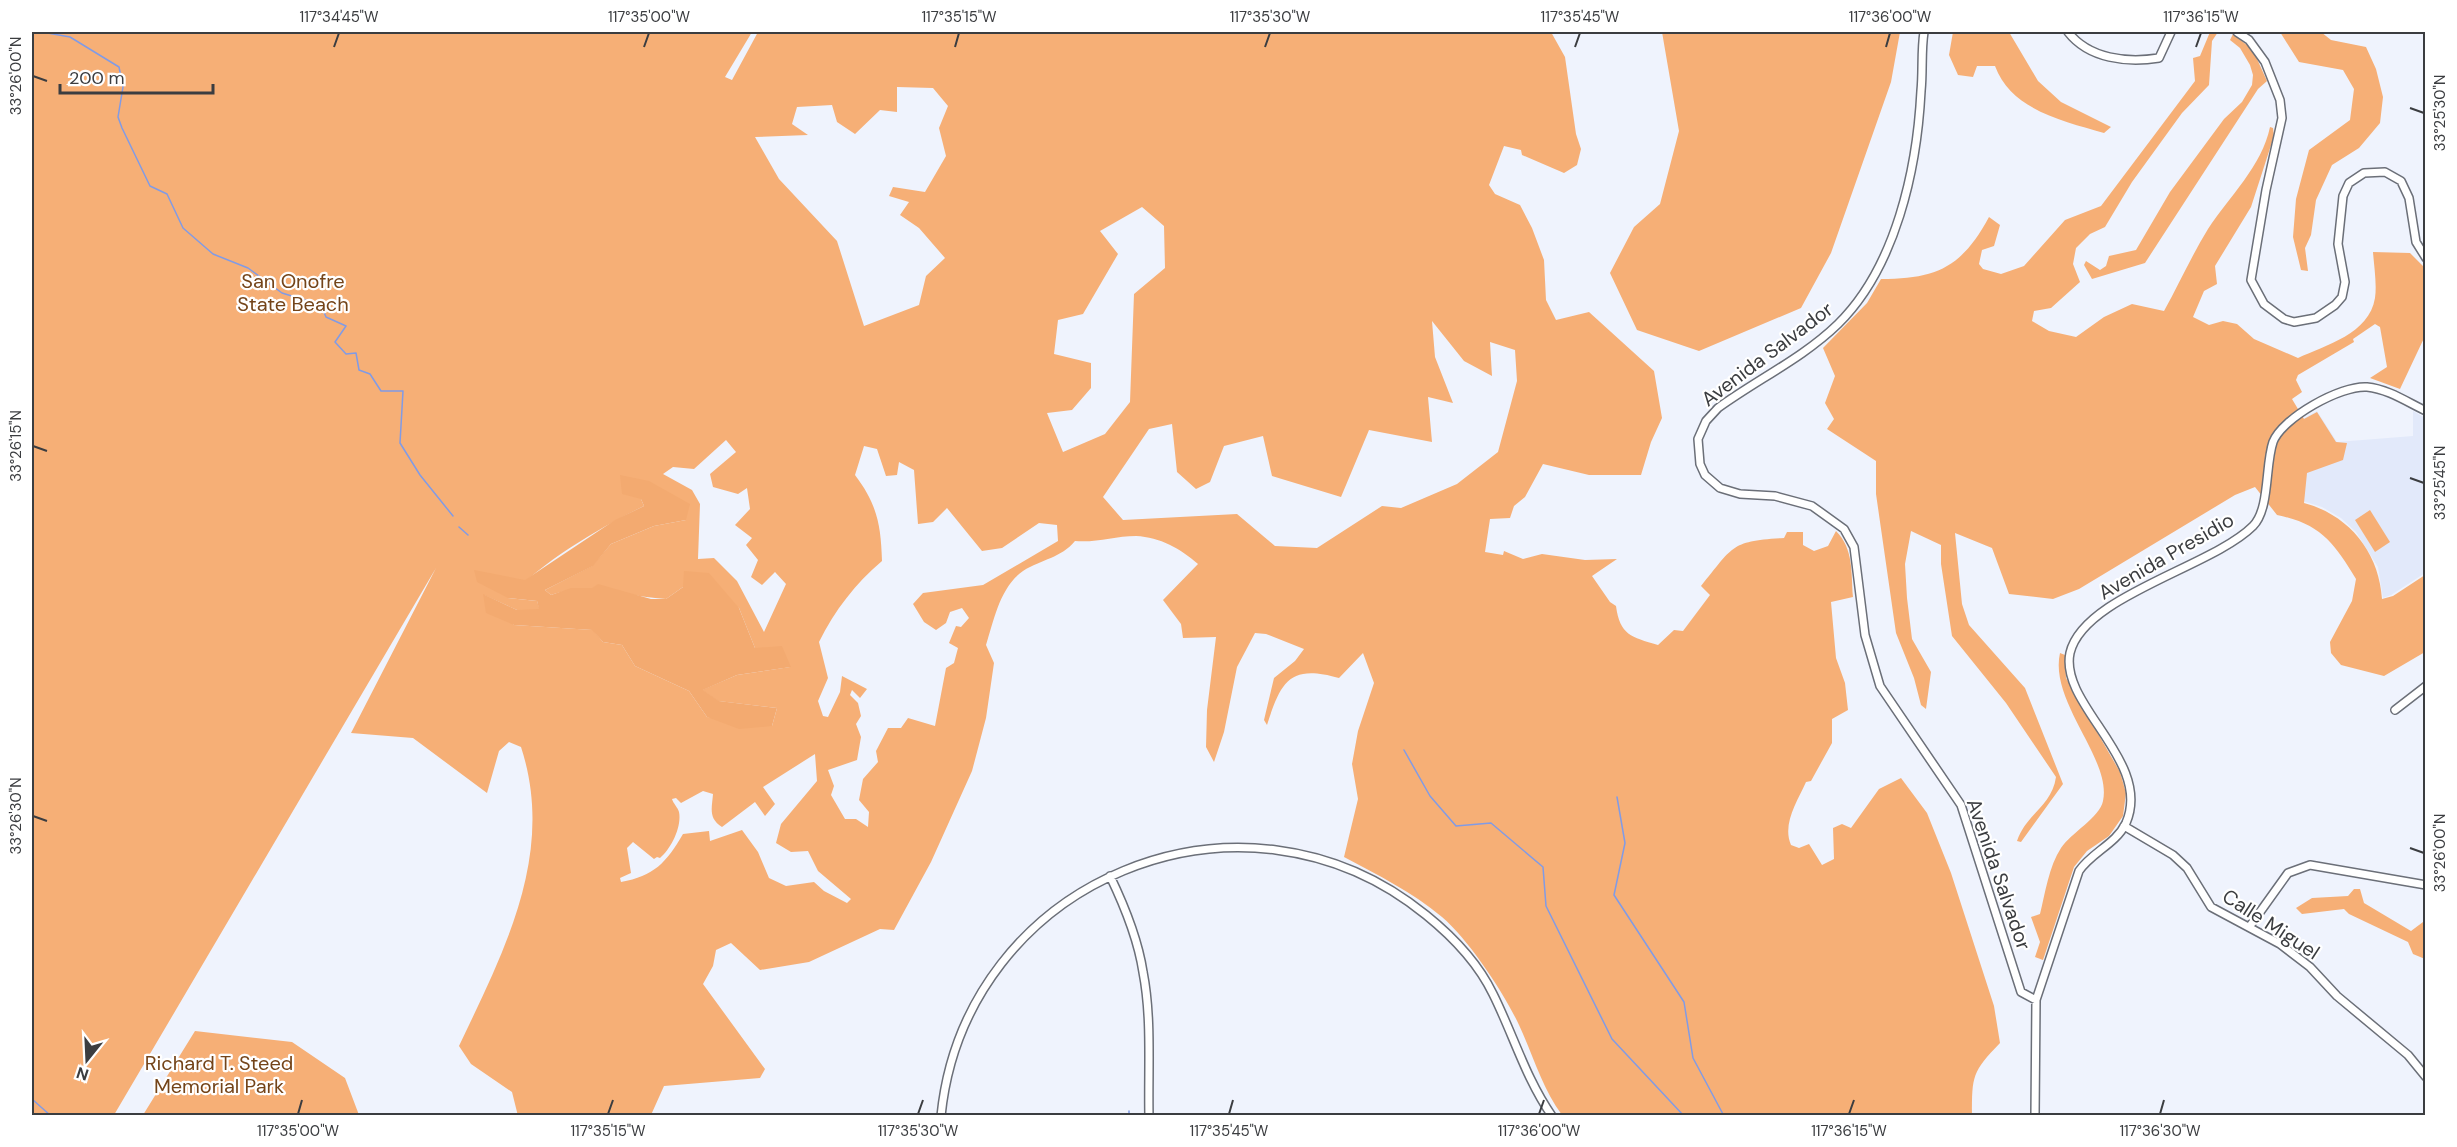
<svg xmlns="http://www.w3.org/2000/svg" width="2457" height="1147" font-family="'DM Sans',sans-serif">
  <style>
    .built { fill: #e2e9fa }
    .green { fill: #f6af76; fill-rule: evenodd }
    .forest { fill: #f3aa70 }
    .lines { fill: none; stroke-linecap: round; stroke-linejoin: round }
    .stream { stroke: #809be6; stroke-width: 1.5 }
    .tertiary-casing { stroke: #6b6f78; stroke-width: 10 }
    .tertiary { stroke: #fff; stroke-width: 7 }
    .ticks { fill: none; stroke: #3b3d40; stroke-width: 2 }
    .labels { text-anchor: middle; stroke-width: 4.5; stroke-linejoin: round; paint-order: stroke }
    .park-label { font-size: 20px; fill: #744419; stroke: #fff }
    .street-label { font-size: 20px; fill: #3b3d40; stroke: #fff }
    .neatline { fill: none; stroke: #3b3d40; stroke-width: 2 }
    .ticks-label { font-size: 15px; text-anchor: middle; fill: #3b3d40 }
  </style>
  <rect width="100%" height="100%" fill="#eff3fd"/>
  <path class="built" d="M2317 411 2337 442 2413 436V411L2425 418V573L2391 595 2383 598 2378 567 2356 532 2341 518 2322 507 2293 498 2290 426Z"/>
  <path class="green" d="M32 32H752L725 77 732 80 758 32H1551L1565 57 1576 134 1581 149 1577 165 1564 173 1522 155 1521 150 1504 146 1489 185 1495 194 1520 205 1532 228 1544 260 1546 300 1556 320 1589 312 1654 371 1662 418 1651 442 1641 475H1589L1543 464 1525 497 1514 506 1510 518 1490 519 1485 552 1503 555 1504 551 1523 559 1542 554 1585 560 1617 559 1592 576 1610 602 1616 606C1620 635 1631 637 1658 645L1674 630 1683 631 1710 595 1701 586C1734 546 1730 541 1784 538L1787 532H1803V545L1814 551 1828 546 1836 531C1854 549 1851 573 1853 597L1831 602 1836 658 1845 683 1848 710 1832 719V743L1811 781 1806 782C1797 802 1782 824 1791 845L1799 848 1809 844 1822 865 1834 859 1833 828 1842 824 1851 828 1879 789 1901 778 1927 813 1951 873 1994 1006 2000 1043C1972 1072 1972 1076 1972 1115H1562C1542 1088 1533 1055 1519 1025 1504 993 1469 940 1442 917 1412 892 1378 875 1344 857L1358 799 1352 764 1358 731 1374 683 1363 653 1339 678C1290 664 1281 681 1267 725L1264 720 1274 678 1295 661 1304 649 1266 634 1255 633 1237 667 1224 732 1214 762 1206 747 1207 710 1216 637 1183 638 1181 624 1163 600 1198 564C1181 549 1160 537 1136 536 1115 536 1096 543 1075 541 1061 558 1042 559 1023 571 1000 587 994 620 986 645L994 663 986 718 972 771 931 862 894 930 880 929 809 962 760 970 731 943 716 950 713 966 703 984 765 1069 760 1078 664 1086 651 1115 518 1116 512 1092 471 1064 459 1046C504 951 556 854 521 747L509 742 499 751 487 793 413 738 351 733 436 568 114 1115H32ZM897 87 933 88 948 106 939 128 946 156 925 192 893 187 889 196 909 202 900 215 919 228 945 258 926 276 919 305 864 326 837 241 779 179 755 137 808 135 792 124 797 107 832 105 837 122 855 134 880 110 897 112ZM1142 207 1164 226 1165 268 1134 294 1130 402 1105 434 1063 452 1047 413 1072 410 1091 388V363L1054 354 1058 320 1083 314 1118 254 1100 231ZM1432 321 1464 361 1492 376 1490 342 1515 350 1517 381 1498 452 1457 484 1401 508 1382 506 1317 548 1275 546 1237 514 1123 520 1103 497 1149 429 1172 424 1177 472 1196 489 1210 482 1224 446 1263 436 1272 476 1341 497 1369 430 1432 442 1428 397 1453 403 1435 357ZM726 440 736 452 710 474 713 487 738 494 747 488 750 509 735 525 752 538 746 545 758 560 751 577 762 585 775 572 786 584 764 632 737 581 714 558 698 559 700 504 692 490 663 474 673 467 694 469ZM864 446 877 449 886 476 897 475 899 462 914 470 918 524 933 522 947 508 982 551 1002 548 1039 523 1057 525 1058 541 983 585 923 593 913 604 924 622 936 630 946 623 950 612 962 608 969 618 961 627 956 626 949 643 958 648 954 663 946 668 935 726 908 718 901 728H888L876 751 878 762 863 779 859 800 869 812 868 827 856 819H845L831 795 834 786 828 770 857 760 861 737 856 724 861 716 858 703 850 695 852 690 860 698 867 689 842 676 840 692 828 717 823 716 818 701 828 678 819 642C835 610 855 584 882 561 881 525 877 504 855 475ZM641 499 686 520 654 526 611 544 592 566 545 590 551 595C592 581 624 597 666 599L683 587 739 608 755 648 790 667 737 675 702 690 718 701 777 708 772 726 707 717 689 691 635 666 622 645 603 642 593 630 514 625 484 595 517 610H540L537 601 508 598C543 561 599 528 644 506ZM815 754 817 781 781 824 776 843 791 852 808 851 818 871 851 899 847 903 824 891 814 882 786 886 769 878 758 852 742 830 710 841 709 831 683 834C666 863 654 876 621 882L620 878 631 873 627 848 633 842 654 859 657 857 660 858C671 849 682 827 679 812 678 808 673 803 672 799L676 798 681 803 703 791 713 794C712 808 708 818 722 827L755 802 765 816 775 804 763 787Z
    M1662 32H1900L1891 82 1831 253 1801 308 1699 351 1637 330 1610 273 1634 227 1660 204 1679 131Z
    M1953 32H2009L2038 81 2061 102 2111 127 2104 133C2063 121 2011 110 1995 66H1977L1973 77 1958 75 1949 55Z
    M2210 32H2218L2212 41 2209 85 2182 113 2132 182 2105 227 2090 234 2076 248 2073 264 2080 282 2051 308 2034 311 2032 321 2049 331 2076 337 2104 317 2132 304 2164 311C2179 284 2192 255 2208 229 2229 197 2262 166 2270 127L2273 128 2274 136 2251 207 2215 266 2217 284 2204 291 2193 317 2209 325 2223 321 2237 324 2254 339 2298 358C2326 345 2369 334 2375 298 2377 284 2374 266 2373 252L2410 253 2425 268V336L2400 389 2370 378 2387 367 2380 327 2375 324 2353 339 2354 342 2298 375 2296 380 2302 392 2292 399 2304 419 2317 412 2336 442 2347 443 2343 460 2307 473 2304 503C2349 515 2379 552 2382 599L2393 596 2425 575V652L2384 676 2341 665 2331 653 2330 642 2352 601 2356 579C2334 543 2321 524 2277 515L2255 487 2235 495 2079 589 2053 599 2009 594 1992 548 1955 533 1962 604 1969 625 2025 688 2063 784 2021 842 2017 841C2026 814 2052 806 2056 777L2006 703 1952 636 1941 564V545L1911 531 1905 564 1907 598 1912 639 1931 672 1926 709 1921 705 1914 678 1896 633 1876 494V461L1827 429 1834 419 1825 403 1835 376 1823 348 1867 303 1881 279C1937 279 1962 267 1989 217L2000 225 1994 246 1982 250 1979 264 1983 269 2001 274 2024 266 2065 220 2101 206 2195 81 2193 58 2200 56Z
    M2280 32H2321L2331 40 2366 47 2376 69 2383 97 2380 123 2359 148 2332 165 2316 200 2311 235 2305 248 2308 271 2301 270 2293 237 2296 199 2309 150 2350 120 2354 89 2343 70 2299 62Z
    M2233 34 2253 50 2267 81 2258 89 2145 263 2092 279 2084 265 2086 261 2100 270 2106 266 2109 256 2136 250 2170 192 2224 119 2242 102 2252 85 2253 75 2250 65 2240 48 2230 40Z
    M2370 510 2390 542 2375 552 2355 520Z
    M2060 653 2065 655 2066 678 2120 772 2126 793 2123 816 2109 836 2087 851 2074 867 2043 960 2035 957 2040 942 2031 917 2040 914C2045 894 2049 866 2061 848 2071 833 2100 817 2103 801 2112 759 2049 702 2060 653Z
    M2354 889H2360L2364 903 2411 931 2423 922 2425 923V959L2413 954 2408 942 2349 914 2344 909 2302 914 2296 908 2312 898 2348 896Z
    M195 1031 292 1042 345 1078 359 1115H143Z"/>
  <path class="forest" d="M620 475 649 481 690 504 686 520 654 526 611 544 593 566 545 590 551 595 571 588H592L598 584 651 599H666L683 587 684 571 709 573 739 608 755 648 782 646 791 667 737 675 703 690 719 701 777 708 772 726 739 729 707 717 689 691 635 666 622 645 603 642 592 630 514 625 486 613 483 594 517 610 539 609 537 601 508 598 477 582 474 570 525 580 615 520 644 506 641 499 622 494Z"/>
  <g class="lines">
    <path class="stream" d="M42 32 70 37 119 67 123 87 118 117 122 128 150 186 167 194 183 228 213 254 248 268 282 293 321 305 326 317 346 326 335 342 346 354 356 353 359 370 370 374 381 391H403L400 443 420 475 453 516
      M459 527 468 535
      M1404 750 1430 796 1456 826 1491 823 1543 867 1546 906 1612 1039 1684 1116
      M1617 797 1625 843 1614 895 1684 1002 1693 1058 1724 1116
      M32 1099 51 1116
      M1129 1116V1111"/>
    <g class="tertiary-casing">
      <path id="tertiary" d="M1924 32C1921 51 1923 71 1921 91 1917 169 1896 267 1838 324 1803 358 1758 379 1718 408L1706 421 1698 439 1700 464 1705 475 1720 488 1740 494 1775 496 1812 506 1844 529 1854 547 1865 635 1880 686 1961 805 2021 992 2036 1000
        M2068 32C2089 59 2127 63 2159 58L2171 32
        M2237 32 2249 40 2265 62 2280 100 2282 118 2266 190 2251 280 2264 304 2284 319 2294 322 2316 318 2335 305 2342 297 2345 282 2338 244 2343 196 2349 183 2364 173 2385 172 2401 181 2409 198 2416 242 2426 258
        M2395 710 2426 686
        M2124 826 2173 855 2187 868 2211 907 2280 944 2310 967 2337 996 2408 1055 2426 1077
        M1110 876C1124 905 1138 939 1143 972 1152 1018 1148 1068 1149 1116
        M2250 926 2288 873 2310 865 2426 885
        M941 1116C965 880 1242 765 1426 915 1452 936 1478 963 1493 994 1513 1034 1526 1079 1552 1116
        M2035 1116 2036 1000 2079 871C2092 852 2116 844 2126 823 2153 761 2059 705 2070 653 2083 596 2212 567 2253 526 2270 509 2265 465 2273 442 2282 418 2341 385 2367 387 2388 389 2407 402 2426 411"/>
    </g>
    <use href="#tertiary" class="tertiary"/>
  </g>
  <path class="ticks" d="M334 47 339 33M644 47 649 33M955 47 959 33M1265 47 1270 33M1575 47 1580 33M1886 47 1890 33M2196 47 2201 33M33 76 47 81M2410 108 2424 113M33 446 47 451M2410 478 2424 483M33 816 47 821M2410 848 2424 853M298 1114 302 1100M608 1114 613 1100M918 1114 923 1100M1229 1114 1233 1100M1539 1114 1544 1100M1849 1114 1854 1100M2160 1114 2164 1100"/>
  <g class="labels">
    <g class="park-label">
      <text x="293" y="288">San Onofre<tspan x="293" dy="23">State Beach</tspan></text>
      <text x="219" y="1070">Richard T. Steed<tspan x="219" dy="23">Memorial Park</tspan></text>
    </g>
    <g class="street-label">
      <text transform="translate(1767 354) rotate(-37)" y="7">Avenida Salvador</text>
      <text transform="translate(2166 556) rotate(-30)" y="7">Avenida Presidio</text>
      <text transform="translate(1999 874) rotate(71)" y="7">Avenida Salvador</text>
      <text transform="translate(2271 924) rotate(33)" y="7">Calle Miguel</text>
    </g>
  </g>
  <rect width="2457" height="1147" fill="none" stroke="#ffffff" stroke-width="66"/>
  <g transform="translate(87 1060) rotate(198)" stroke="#ffffff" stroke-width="4.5" paint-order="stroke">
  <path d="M0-4.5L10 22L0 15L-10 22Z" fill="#3b3d40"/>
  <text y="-9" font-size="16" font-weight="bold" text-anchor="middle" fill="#3b3d40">N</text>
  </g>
  <path d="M60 84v9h153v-9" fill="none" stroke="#3b3d40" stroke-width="3"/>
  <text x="69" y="84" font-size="18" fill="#3b3d40" stroke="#ffffff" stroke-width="4.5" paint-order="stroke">200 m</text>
  <rect x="33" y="33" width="2391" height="1081" class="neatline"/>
  <g class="ticks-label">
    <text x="339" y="22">117°34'45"W</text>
    <text x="649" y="22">117°35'00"W</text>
    <text x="959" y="22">117°35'15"W</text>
    <text x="1270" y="22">117°35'30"W</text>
    <text x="1580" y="22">117°35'45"W</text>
    <text x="1890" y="22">117°36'00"W</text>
    <text x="2201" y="22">117°36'15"W</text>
    <text transform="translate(16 76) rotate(-90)" y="5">33°26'00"N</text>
    <text transform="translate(2440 113) rotate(-90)" y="5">33°25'30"N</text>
    <text transform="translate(16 446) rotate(-90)" y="5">33°26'15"N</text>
    <text transform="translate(2440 483) rotate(-90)" y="5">33°25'45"N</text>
    <text transform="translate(16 816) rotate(-90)" y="5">33°26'30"N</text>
    <text transform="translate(2440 853) rotate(-90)" y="5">33°26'00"N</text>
    <text x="298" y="1136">117°35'00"W</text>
    <text x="608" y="1136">117°35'15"W</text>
    <text x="918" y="1136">117°35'30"W</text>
    <text x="1229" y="1136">117°35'45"W</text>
    <text x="1539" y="1136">117°36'00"W</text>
    <text x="1849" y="1136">117°36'15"W</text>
    <text x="2160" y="1136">117°36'30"W</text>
  </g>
</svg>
